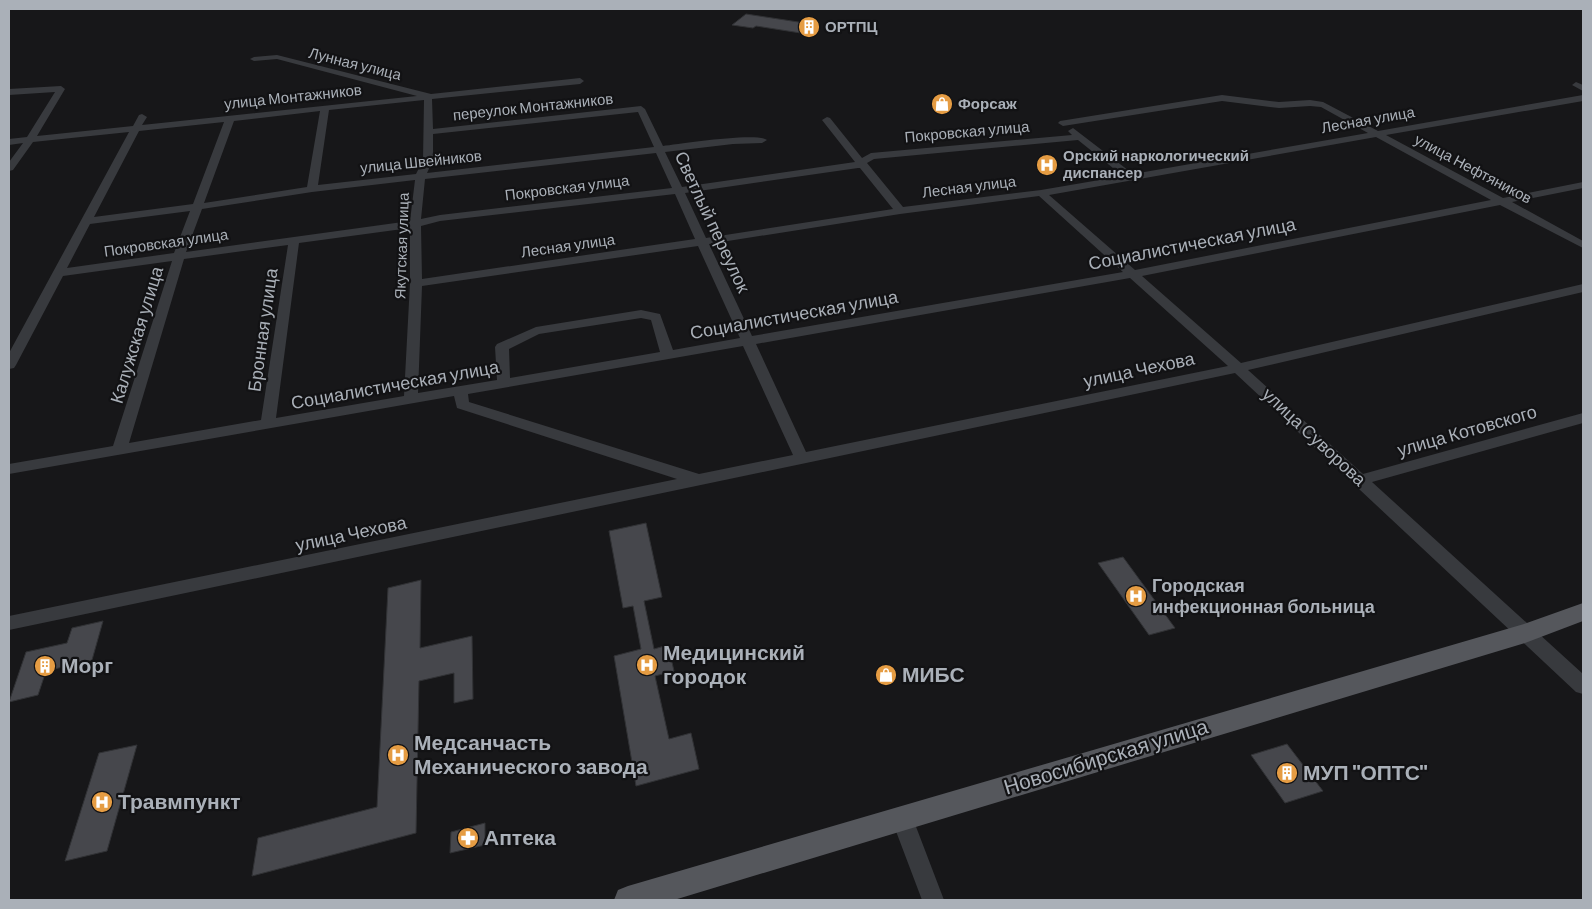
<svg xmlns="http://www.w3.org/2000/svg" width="1592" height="909" font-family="Barlow,sans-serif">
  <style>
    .building { fill: #46474c; stroke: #313235 }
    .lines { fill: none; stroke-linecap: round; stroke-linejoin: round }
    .minor { fill: #383a3e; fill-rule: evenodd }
    .major { fill: #55575c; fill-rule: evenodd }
    .labels { text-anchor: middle; stroke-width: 4.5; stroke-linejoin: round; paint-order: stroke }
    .far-poi-label { font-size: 15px; font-weight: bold; fill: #aab0b8; stroke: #121214; text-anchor: start }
    .far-street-label { font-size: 15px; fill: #aab0b8; stroke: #121214 }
    .street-label { font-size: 18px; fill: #aab0b8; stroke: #121214 }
    .poi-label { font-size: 18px; font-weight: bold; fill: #aab0b8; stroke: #121214; text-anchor: start }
    .near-poi-label { font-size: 21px; font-weight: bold; fill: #aab0b8; stroke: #121214; text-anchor: start }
    .near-street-label { font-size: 21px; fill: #aab0b8; stroke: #121214 }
  </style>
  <rect width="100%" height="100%" fill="#171719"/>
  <path class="building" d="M746 14 818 25 807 34 756 26 753 28 732 25Z
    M646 523 662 597 644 601 654 649 668 645 674 671 655 676 669 739 691 733 699 769 636 786 614 656 641 649 633 606 623 608 609 531Z
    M1123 557 1175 628 1149 635 1098 563Z
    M421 580 420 648 472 636 473 699 454 703V673L419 681 416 833 252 876 258 838 377 807 388 588Z
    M103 621 92 660 46 671 38 695 9 702 26 652 67 643 72 628Z
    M1287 744 1323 791 1285 803 1251 755Z
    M137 745 107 851 65 861 99 753Z
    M485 823V845L450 853 451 832Z"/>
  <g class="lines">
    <path class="minor" d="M277 55 431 94 580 78 584 81 580 84 432 99 433 129 641 106 645 109 663 146C680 144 757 132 767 140L762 143 733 144 665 152 682 187 855 162 822 120 827 117 830 118 862 158 871 153 1072 135 1068 131 1073 128 1133 174 1368 133 1321 107 1310 106 1279 108 1222 101 1063 126 1058 123 1060 121 1222 95 1279 102 1310 100 1323 102 1378 131 1583 95V101L1386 135 1503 198 1583 182V188L1512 202 1583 241V248L1500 205 1142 276 1241 363 1583 284V292L1248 370 1363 474 1583 413V423L1372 482 1583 674V694L1576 692 1235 373 9 630V616L677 479 457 408 454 396 9 474V464L113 446 172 261 63 276 16 365 14 368 9 369V353L129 132 33 142 13 170 9 171V162L23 143 9 145V139L27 137 55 92 9 95V89L61 86 65 89 37 136 133 126 139 115 142 114 147 117 142 125 417 96 277 59 254 61 250 59 254 57ZM424 100 423 160 416 174 318 185 329 110ZM320 111 307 187 204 203 234 121ZM638 112 654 147 427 173 433 160V134ZM224 122 193 204 94 217 139 131ZM1376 137 1491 200 1135 270 1049 195ZM1078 140 1123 176 1041 190 903 207 867 163 874 159ZM656 153 672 188 440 215 421 219 425 179ZM858 168H860L893 209 706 238 685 193ZM415 180 410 221 186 252 202 209 312 192ZM675 194 695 239 422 279 421 226 440 221ZM1039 196 1123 272 752 336 709 244 900 214ZM190 211 174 253 67 268 90 224ZM410 228V283L404 396 276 418 299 243ZM288 245 261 420 129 443 184 259ZM698 246 740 338 673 350 660 314 641 310 536 327 497 344 495 347 497 380 418 393 422 286ZM1130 278 1228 366 806 452 756 344ZM641 318 651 320 660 352 510 378 509 349 539 334ZM743 346 793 455 699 474 469 402 468 394Z
      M1576 82 1583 85V91L1572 85Z
      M902 807 910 811 944 900H922L891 818 894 811Z"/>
    <path class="major" d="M1583 603V621L1525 643 674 900H614L618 890 628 886 1524 624Z"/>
  </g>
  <defs>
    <g id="building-disc" transform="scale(1.125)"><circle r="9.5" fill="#e59c43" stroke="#121214"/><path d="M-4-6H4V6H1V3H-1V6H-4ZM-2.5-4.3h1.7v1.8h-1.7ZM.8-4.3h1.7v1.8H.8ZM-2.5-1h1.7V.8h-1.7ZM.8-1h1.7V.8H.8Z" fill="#fff"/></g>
    <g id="shop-disc" transform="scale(1.125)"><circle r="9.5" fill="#e59c43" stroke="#121214"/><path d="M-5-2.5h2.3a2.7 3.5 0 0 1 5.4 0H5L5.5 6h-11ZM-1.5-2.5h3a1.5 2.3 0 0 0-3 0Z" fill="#fff"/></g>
    <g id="hospital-disc" transform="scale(1.125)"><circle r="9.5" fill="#e59c43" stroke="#121214"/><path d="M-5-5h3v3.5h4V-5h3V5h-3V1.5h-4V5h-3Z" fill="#fff"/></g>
    <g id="pharmacy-disc" transform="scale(1.125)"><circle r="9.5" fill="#e59c43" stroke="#121214"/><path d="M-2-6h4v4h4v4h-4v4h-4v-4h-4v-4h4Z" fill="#fff"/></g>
  </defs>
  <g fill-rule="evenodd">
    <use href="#building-disc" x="809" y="27"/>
    <use href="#shop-disc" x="942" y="104"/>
    <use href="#hospital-disc" x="1047" y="165"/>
    <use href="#hospital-disc" x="1136" y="596"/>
    <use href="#hospital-disc" x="647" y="665"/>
    <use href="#building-disc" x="45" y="666"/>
    <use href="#shop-disc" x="886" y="675"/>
    <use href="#hospital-disc" x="398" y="755"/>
    <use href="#building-disc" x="1287" y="773"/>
    <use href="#hospital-disc" x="102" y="802"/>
    <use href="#pharmacy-disc" x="468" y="838"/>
  </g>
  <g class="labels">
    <g class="far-poi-label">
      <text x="825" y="32">ОРТПЦ</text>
      <text x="958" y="109">Форсаж</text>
      <text x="1063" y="161">Орский наркологический<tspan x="1063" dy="17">диспансер</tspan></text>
    </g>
    <g class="far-street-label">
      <text transform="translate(355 64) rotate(14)" y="5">Лунная улица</text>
      <text transform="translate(293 97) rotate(-6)" y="5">улица Монтажников</text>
      <text transform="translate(533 107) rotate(-6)" y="5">переулок Монтажников</text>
      <text transform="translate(1368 120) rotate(-10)" y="5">Лесная улица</text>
      <text transform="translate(967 132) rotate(-5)" y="5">Покровская улица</text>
      <text transform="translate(421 162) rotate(-6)" y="5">улица Швейников</text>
      <text transform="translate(1473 169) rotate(28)" y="5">улица Нефтяников</text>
      <text transform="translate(969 187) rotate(-7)" y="5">Лесная улица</text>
      <text transform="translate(567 188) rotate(-7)" y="5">Покровская улица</text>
      <text transform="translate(166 243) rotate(-8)" y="5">Покровская улица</text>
      <text transform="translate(402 246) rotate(-88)" y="5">Якутская улица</text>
      <text transform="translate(568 246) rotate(-8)" y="5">Лесная улица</text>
    </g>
    <g class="street-label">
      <text transform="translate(712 222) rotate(65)" y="6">Светлый переулок</text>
      <text transform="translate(1192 244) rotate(-11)" y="6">Социалистическая улица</text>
      <text transform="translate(794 315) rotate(-10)" y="6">Социалистическая улица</text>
      <text transform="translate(263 330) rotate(-82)" y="6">Бронная улица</text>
      <text transform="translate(137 335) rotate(-73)" y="6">Калужская улица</text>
      <text transform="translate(1139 370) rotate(-12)" y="6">улица Чехова</text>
      <text transform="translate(395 385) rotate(-10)" y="6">Социалистическая улица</text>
      <text transform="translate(1467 431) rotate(-16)" y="6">улица Котовского</text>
      <text transform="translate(1314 437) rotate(43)" y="6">улица Суворова</text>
      <text transform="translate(351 534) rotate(-12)" y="6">улица Чехова</text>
    </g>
    <g class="poi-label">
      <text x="1152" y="592">Городская<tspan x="1152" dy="21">инфекционная больница</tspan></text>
    </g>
    <g class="near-poi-label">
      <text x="663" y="660">Медицинский<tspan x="663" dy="24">городок</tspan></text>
      <text x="61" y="673">Морг</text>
      <text x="902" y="682">МИБС</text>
      <text x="414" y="750">Медсанчасть<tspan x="414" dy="24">Механического завода</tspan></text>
      <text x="1303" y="780">МУП "ОПТС"</text>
      <text x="118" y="809">Травмпункт</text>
      <text x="484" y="845">Аптека</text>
    </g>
    <g class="near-street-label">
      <text transform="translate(1106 757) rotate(-17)" y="7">Новосибирская улица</text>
    </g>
  </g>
  <rect width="1592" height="909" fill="none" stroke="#aab0b8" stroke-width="20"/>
</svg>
